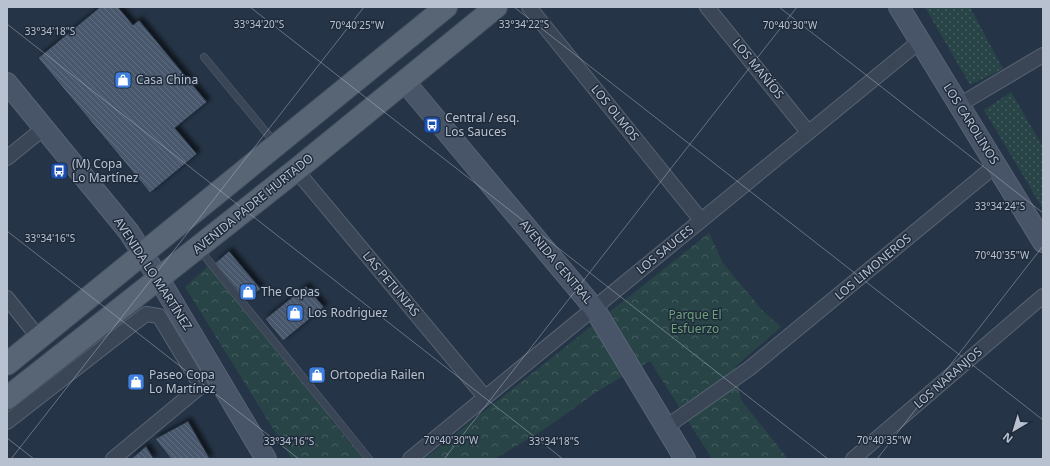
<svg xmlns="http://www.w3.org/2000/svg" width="1050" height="466" font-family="'Noto Sans',sans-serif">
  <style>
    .grass { fill: url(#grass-dots) }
    .park { fill: url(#park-crowns) }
    .building { fill: url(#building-back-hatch); stroke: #212d3d; filter: url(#shadow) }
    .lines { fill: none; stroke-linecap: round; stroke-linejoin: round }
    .lane-casing { stroke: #596473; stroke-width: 8 }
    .street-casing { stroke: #596473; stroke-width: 16 }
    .secondary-casing { stroke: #596473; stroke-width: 22 }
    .primary-casing { stroke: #444f5f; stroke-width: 24 }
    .lane { stroke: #3a4655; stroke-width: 7 }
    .street { stroke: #3a4655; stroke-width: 14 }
    .secondary { stroke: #485569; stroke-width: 20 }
    .primary { stroke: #586575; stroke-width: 22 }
    .ticks { fill: none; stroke: #b8c1cf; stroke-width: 1; stroke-opacity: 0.45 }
    .labels { text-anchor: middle; stroke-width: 3; stroke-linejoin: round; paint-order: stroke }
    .street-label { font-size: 12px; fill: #b8c1cf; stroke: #1f2b3b }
    .poi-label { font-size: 12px; fill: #b8c1cf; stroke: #1f2b3b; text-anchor: start }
    .park-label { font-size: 12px; fill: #6da178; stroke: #1f2b3b }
    .ticks-label { font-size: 10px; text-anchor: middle; fill: #b8c1cf; stroke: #1f2b3b; stroke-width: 3; stroke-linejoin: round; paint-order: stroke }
  </style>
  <defs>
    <pattern id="grass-dots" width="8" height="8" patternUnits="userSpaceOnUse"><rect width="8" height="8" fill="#284447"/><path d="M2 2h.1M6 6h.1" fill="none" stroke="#455d60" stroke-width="1.8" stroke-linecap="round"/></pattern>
    <pattern id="park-crowns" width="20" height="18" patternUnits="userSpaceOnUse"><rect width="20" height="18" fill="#284447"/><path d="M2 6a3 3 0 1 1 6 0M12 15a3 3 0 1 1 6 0" fill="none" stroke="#455d60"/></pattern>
    <pattern id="building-back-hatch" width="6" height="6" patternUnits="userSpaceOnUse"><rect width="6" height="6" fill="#49586d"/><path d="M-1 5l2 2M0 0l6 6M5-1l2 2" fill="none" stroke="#616e81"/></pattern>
    <filter id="shadow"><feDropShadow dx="3.5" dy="-3.5" stdDeviation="2" flood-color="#0009"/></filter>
  </defs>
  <rect width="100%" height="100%" fill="#253446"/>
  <path class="grass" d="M925 7H970L1003 69 970 85Z
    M1011 92 1043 147V209L984 110Z"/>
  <path class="park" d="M709 233 723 263 763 311 781 327 735 367 741 400 788 459H712L650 361 598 391 542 431 494 459H424Z
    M209 265 310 386 332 421 364 459H292L185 287Z"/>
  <path class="building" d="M100 7H118L133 25 139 20 207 102 175 128 197 154 150 193 38 58Z
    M229 251 261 289 246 301 215 263Z
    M306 286 324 307 283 341 265 319Z
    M188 421 210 459H171L155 439Z
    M146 446 154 459H131Z"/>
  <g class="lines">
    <g class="lane-casing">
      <path id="lane" d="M204 57 275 143
        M199 249 369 459"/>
    </g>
    <g class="street-casing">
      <path id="street" d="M529 7 701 220
        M707 7 808 132
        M959 105 1043 55
        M7 158 44 128
        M296 170 485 397
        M7 298 39 338
        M7 422 146 314 159 316 201 386 113 459
        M666 427 750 368 996 165
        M410 459 920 41
        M853 459 1043 296"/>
    </g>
    <g class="secondary-casing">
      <path id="secondary" d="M899 7 1043 242
        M405 82 594 308 685 459
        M7 83 129 232 159 279 266 459"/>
    </g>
    <g class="primary-casing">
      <path id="primary" d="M7 364 446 7
        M7 398 296 170 496 7"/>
    </g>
    <use href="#lane" class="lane"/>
    <use href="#street" class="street"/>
    <use href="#secondary" class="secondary"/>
    <use href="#primary" class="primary"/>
  </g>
  <path class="ticks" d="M250 7 828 459M514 7 1043 420M779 7 1043 213M7 24 563 459M7 231 299 459M7 438 34 459M11 459 364 7M444 459 797 7M877 459 1043 246"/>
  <defs>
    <g id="shop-square" transform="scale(0.9)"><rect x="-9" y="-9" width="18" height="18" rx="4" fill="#3f7fe0" stroke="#1f2b3b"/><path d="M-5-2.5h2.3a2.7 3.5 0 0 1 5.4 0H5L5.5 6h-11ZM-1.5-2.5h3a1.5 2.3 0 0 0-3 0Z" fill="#fff"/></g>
    <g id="bus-square" transform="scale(0.9)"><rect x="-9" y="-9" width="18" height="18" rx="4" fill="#1a4fb4" stroke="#1f2b3b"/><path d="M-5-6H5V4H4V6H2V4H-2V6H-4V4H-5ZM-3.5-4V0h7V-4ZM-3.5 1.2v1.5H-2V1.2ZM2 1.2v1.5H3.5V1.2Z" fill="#fff"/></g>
  </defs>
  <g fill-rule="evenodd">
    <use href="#shop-square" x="123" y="80"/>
    <use href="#bus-square" x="432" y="125"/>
    <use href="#bus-square" x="59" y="171"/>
    <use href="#shop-square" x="248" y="292"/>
    <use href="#shop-square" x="295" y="313"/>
    <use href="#shop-square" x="317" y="375"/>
    <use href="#shop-square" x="136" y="382"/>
  </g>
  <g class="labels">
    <g class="street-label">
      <text transform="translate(758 69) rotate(51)" y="4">LOS MAÑÍOS</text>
      <text transform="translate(615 113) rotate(51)" y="4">LOS OLMOS</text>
      <text transform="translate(971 124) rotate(58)" y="4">LOS CAROLINOS</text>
      <text transform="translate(253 204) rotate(-39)" y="4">AVENIDA PADRE HURTADO</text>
      <text transform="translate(665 250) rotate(-39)" y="4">LOS SAUCES</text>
      <text transform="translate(556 262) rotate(50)" y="4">AVENIDA CENTRAL</text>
      <text transform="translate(873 267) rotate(-40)" y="4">LOS LIMONEROS</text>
      <text transform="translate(153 274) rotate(57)" y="4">AVENIDA LO MARTÍNEZ</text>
      <text transform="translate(391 284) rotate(50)" y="4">LAS PETUNIAS</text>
      <text transform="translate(948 378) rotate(-41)" y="4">LOS NARANJOS</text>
    </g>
    <g class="poi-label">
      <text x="136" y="84">Casa China</text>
      <text x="445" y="122">Central / esq.<tspan x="445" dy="14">Los Sauces</tspan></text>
      <text x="72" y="168">(M) Copa<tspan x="72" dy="14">Lo Martínez</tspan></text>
      <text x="261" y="296">The Copas</text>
      <text x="308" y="317">Los Rodriguez</text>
      <text x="149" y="379">Paseo Copa<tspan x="149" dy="14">Lo Martínez</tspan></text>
      <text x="330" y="379">Ortopedia Railen</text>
    </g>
    <g class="park-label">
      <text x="695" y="319">Parque El<tspan x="695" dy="14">Esfuerzo</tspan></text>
    </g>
  </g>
  <g class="ticks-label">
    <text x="259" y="28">33°34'20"S</text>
    <text x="524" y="28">33°34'22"S</text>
    <text x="357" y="29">70°40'25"W</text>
    <text x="790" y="29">70°40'30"W</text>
    <text x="50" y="35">33°34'18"S</text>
    <text x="1000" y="210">33°34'24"S</text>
    <text x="50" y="242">33°34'16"S</text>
    <text x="1002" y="259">70°40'35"W</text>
    <text x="451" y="444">70°40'30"W</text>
    <text x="884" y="444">70°40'35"W</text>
    <text x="289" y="445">33°34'16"S</text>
    <text x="554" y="445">33°34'18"S</text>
  </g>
  <rect width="1050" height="466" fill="none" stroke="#b8c1cf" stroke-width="16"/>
  <g transform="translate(1014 430) rotate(218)" stroke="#1f2b3b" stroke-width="3" paint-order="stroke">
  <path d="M0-3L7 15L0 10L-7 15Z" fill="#b8c1cf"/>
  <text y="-6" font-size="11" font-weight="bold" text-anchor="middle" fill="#b8c1cf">N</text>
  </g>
</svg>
